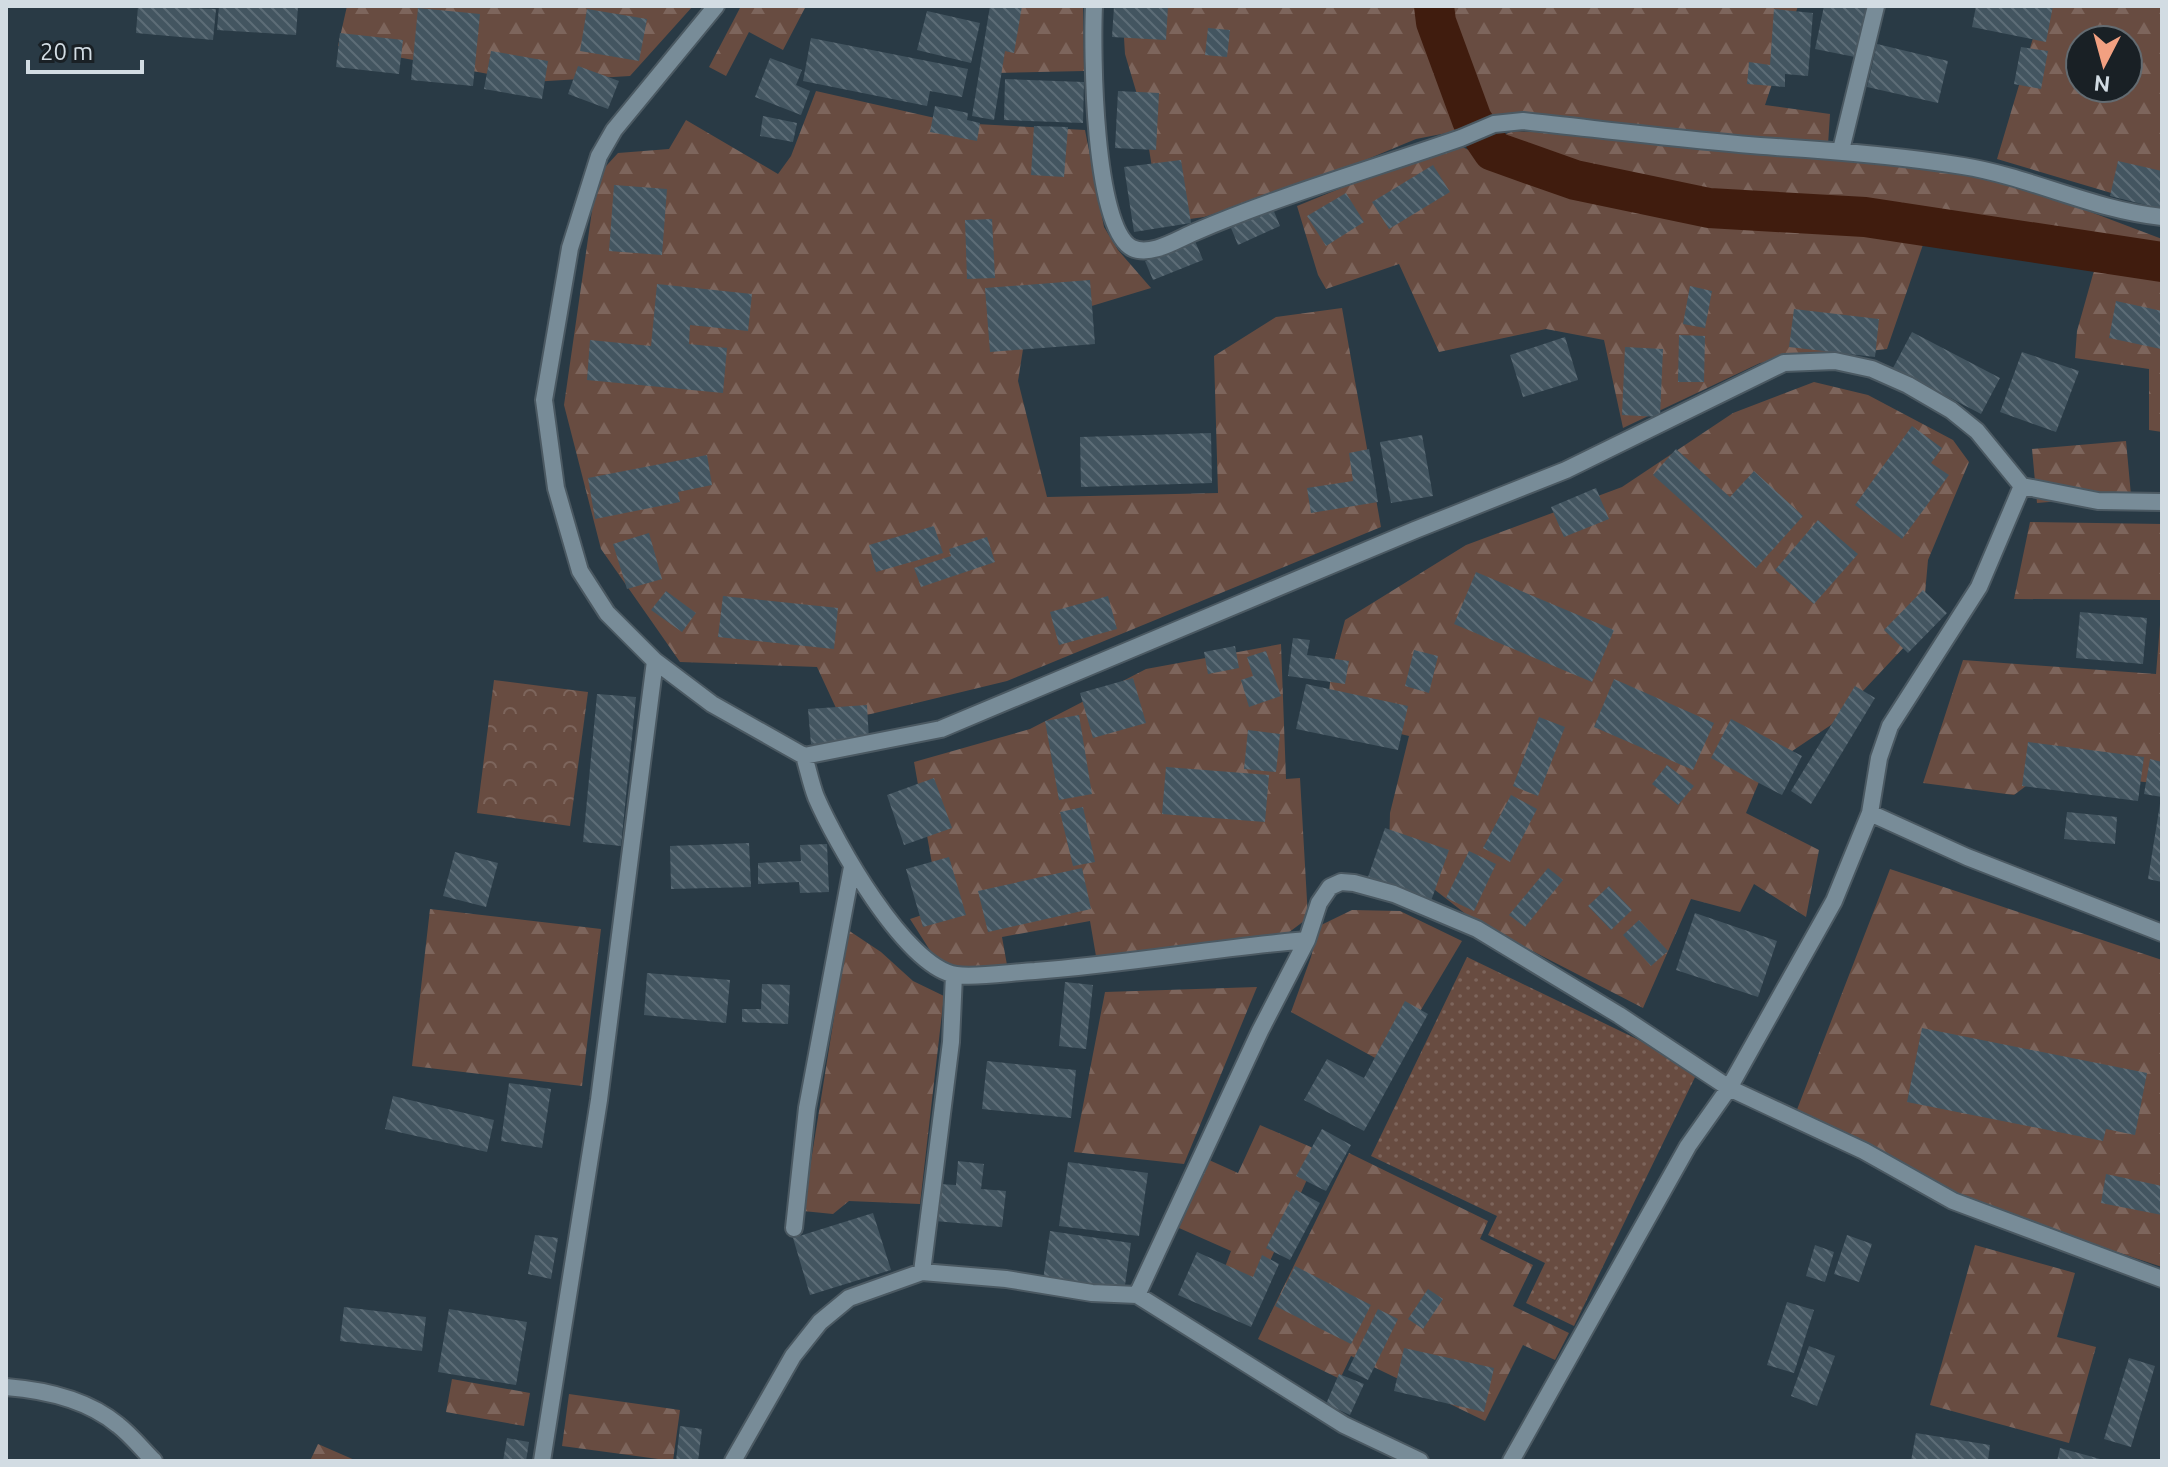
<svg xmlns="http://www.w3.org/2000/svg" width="2168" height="1467" font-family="Ubuntu,sans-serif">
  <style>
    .grass { fill: url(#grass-dots) }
    .forest { fill: url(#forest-firs); fill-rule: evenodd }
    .park { fill: url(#park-crowns) }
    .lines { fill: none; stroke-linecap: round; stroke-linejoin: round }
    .canal { stroke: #401c0e; stroke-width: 40 }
    .building { fill: url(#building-back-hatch) }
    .lane-casing { stroke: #4b5962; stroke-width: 20 }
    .lane { stroke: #788c98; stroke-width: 16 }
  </style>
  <defs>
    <pattern id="grass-dots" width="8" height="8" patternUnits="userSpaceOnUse" patternTransform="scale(2)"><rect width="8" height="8" fill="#684c41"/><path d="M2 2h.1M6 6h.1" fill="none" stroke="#7d655c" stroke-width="1.8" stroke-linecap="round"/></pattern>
    <pattern id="forest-firs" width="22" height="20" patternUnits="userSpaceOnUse" patternTransform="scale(2)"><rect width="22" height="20" fill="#684c41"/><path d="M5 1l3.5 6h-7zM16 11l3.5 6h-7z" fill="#7d655c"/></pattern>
    <pattern id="park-crowns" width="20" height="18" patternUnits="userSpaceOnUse" patternTransform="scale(2)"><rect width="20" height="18" fill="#684c41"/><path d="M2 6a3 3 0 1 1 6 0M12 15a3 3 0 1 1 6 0" fill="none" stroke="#7d655c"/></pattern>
    <pattern id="building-back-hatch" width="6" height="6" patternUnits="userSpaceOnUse" patternTransform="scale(2)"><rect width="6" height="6" fill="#435560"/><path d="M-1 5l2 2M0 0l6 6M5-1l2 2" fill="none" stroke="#5d6d77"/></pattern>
  </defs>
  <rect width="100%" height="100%" fill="#293a45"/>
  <path class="grass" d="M1467 957 1699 1069 1574 1326 1526 1303 1545 1263 1488 1235 1497 1216 1371 1156Z"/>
  <path class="forest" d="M347 6H693L630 76 531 82 338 46Z
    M741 6H806L783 50 749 32 726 76 709 67Z
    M1011 6H1083L1084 71 994 73Z
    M1122 6H1428L1430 23 1462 130 1416 139 1310 183 1204 217 1161 223 1144 118 1125 54Z
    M1441 6H1798L1765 105 1830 114 1828 145 1595 120 1510 118 1474 111 1451 44Z
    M2001 6H2162V208L1997 159 2039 18ZM2080 40H2128V88H2080Z
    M816 91 957 123 1085 130 1104 227 1118 250 1151 288 1062 315 1026 330 1018 381 1047 497 1218 493 1214 356 1276 317 1342 308 1381 527 1007 681 842 721 817 667 680 662 601 549 564 405 597 176 618 153 669 149 686 120 778 174 791 156Z
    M1513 131 1595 135 1922 163 2014 183 2162 239V257L2052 236 1865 212 1709 202 1610 181 1500 148 1499 137Z
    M1460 146 1482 156 1616 198 1712 219 1926 236 1887 349 1760 363 1623 428 1604 340 1546 329 1439 352 1399 264 1326 289 1318 275 1297 206 1393 167Z
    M2097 260 2162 269V432L2149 430V369L2075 358 2077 331Z
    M1814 382 1868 395 1953 440 1969 462 1928 560 1922 628 1831 725 1764 770 1746 813 1819 850 1806 917 1754 884 1740 912 1691 899 1643 1008 1476 922 1389 854 1390 813 1409 736 1327 716 1331 672 1345 620 1466 545 1622 487 1733 413Z
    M2126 441 2131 495 2037 503 2032 449Z
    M2030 522 2162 524V784L2046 771 2014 795 1923 783 1963 660 2156 674 2162 600 2014 599Z
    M1281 644 1286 779 1300 778 1308 918 1284 936 1097 962 1090 921 1002 937 1007 965C985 972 961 969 938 963L910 919 940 909 914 762 1030 729 1146 669Z
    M1890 869 2162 960V1267L1937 1192 1791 1125Z
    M430 909 601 929 582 1086 412 1066Z
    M1352 910 1400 911 1462 941 1388 1065 1291 1012 1311 957 1319 926Z
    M848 930 881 952 913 981 944 996 920 1204 849 1201 833 1214 803 1211Z
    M1257 987 1184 1164 1074 1152 1105 992Z
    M1260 1125 1320 1151 1260 1283 1225 1267 1231 1251 1179 1228 1209 1160 1238 1173Z
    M1349 1153 1488 1221 1480 1239 1533 1265 1513 1306 1569 1333 1555 1360 1523 1345 1485 1421 1351 1356 1340 1379 1258 1339Z
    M1975 1245 2075 1273 2057 1337 2096 1347 2069 1443 1930 1405Z
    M452 1379 530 1393 524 1426 446 1412Z
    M569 1394 680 1410 673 1461 562 1446Z
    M318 1444 357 1461H310Z"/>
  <path class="park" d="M494 680 588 692 570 826 477 813Z"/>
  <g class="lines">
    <path class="canal" d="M1434 6 1436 22 1472 120 1493 151 1575 180 1709 208 1865 217 2162 262"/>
  </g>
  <path class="building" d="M138 6 216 9 213 40 136 33Z
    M219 6H298L296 35 217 30Z
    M990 6H1022L1014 53 1005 51 994 120 972 116Z
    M1114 6H1168L1166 40 1112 37Z
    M1824 6H1870L1860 58 1815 49Z
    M1976 6H2053L2046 42 1972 27Z
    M418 8 480 14 473 86 411 80Z
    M587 9 647 19 639 61 580 51Z
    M1774 9 1813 13 1808 76 1785 74V87L1747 84 1749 62 1770 65Z
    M927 11 980 23 971 63 917 50Z
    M1208 28 1230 30 1227 57 1205 55Z
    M340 33 403 40 399 74 336 67Z
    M811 38 968 69 962 97 930 91 927 106 803 81Z
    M1877 44 1948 61 1938 103 1867 87Z
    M2021 47 2048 51 2041 89 2014 84Z
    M491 51 548 61 542 99 484 89Z
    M770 58 802 70 796 85 810 91 801 115 755 97Z
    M578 66 619 81 608 109 568 94Z
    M1005 79 1084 82 1083 123 1004 120Z
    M1118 91 1159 93 1156 150 1115 148Z
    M935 106 968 113 967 120 980 123 977 141 930 132Z
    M763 116 797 123 793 142 760 136Z
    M1034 126 1068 127 1064 177 1031 175Z
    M1181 160 1191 223 1134 232 1124 167Z
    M2118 161 2162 171V209L2110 196Z
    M1433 165 1450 192 1389 229 1372 202Z
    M614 185 667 189 662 255 609 251Z
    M1346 193 1364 222 1326 246 1307 216Z
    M1273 209 1280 226 1238 245 1231 228Z
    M992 219 995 278 967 279 965 220Z
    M1195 241 1203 260 1153 280 1145 261Z
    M1090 280 1095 344 990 352 985 288Z
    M657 284 752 294 748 331 690 325 689 344 727 348 723 393 587 380 590 340 651 346Z
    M1690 286 1712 291 1705 328 1683 324Z
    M2116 301 2162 311 2161 349 2109 338Z
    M1794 309 1879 319 1875 357 1789 347Z
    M1912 332 2000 378 1981 414 1893 368Z
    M1679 335 1705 336 1704 382H1678Z
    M1565 337 1578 380 1523 397 1510 355Z
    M1625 347 1663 349 1660 417 1622 415Z
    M2022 352 2079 371 2056 432 2000 412Z
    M1912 426 1942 448 1931 463 1949 475 1902 539 1855 505Z
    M1211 433 1212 483 1081 487 1080 437Z
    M1422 435 1433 496 1391 503 1380 442Z
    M1369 449 1378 502 1311 513 1307 488 1353 481 1349 453Z
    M1676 449 1730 497 1754 471 1803 516 1756 568 1653 475Z
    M707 455 712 485 678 492 680 502 595 519 588 478Z
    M1596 488 1609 519 1564 537 1551 507Z
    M1818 520 1858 554 1814 604 1775 570Z
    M934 526 943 553 876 572 869 545Z
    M649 533 662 579 627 589 613 544Z
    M987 537 995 562 921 587 914 568 951 556 949 549Z
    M1476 572 1614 630 1592 682 1454 624Z
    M1923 590 1947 613 1908 653 1884 630Z
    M666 591 696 613 682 632 651 610Z
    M723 596 838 608 834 649 718 637Z
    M1108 596 1117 629 1059 645 1050 612Z
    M2080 612 2147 618 2143 664 2076 658Z
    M1293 638 1310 640 1307 655 1349 661 1345 684 1288 676Z
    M1235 646 1239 668 1208 674 1204 652Z
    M1414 650 1438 656 1429 693 1405 686Z
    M1266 651 1281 696 1249 707 1241 680 1253 676 1247 657Z
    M1133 678 1146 723 1093 738 1080 693Z
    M1614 679 1714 723 1693 770 1594 727Z
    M1306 684 1408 706 1398 750 1296 729Z
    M1855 686 1875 698 1811 804 1791 791Z
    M597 694 636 697 621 846 583 842Z
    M867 705 869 740 811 744 808 709Z
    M1079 715 1092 794 1059 800 1045 721Z
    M1539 717 1565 727 1538 796 1513 786Z
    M1731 719 1802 756 1782 795 1711 758Z
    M1248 730 1280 734 1276 772 1244 769Z
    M2028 742 2144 757 2138 801 2022 786Z
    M2150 759 2162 762V797L2144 794Z
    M1667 765 1694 786 1678 805 1652 784Z
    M1166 767 1269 775 1265 822 1162 814Z
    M934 778 952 828 904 845 887 795Z
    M1511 795 1537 809 1510 862 1483 848Z
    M2160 804H2162V882L2148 879Z
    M1083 807 1095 862 1073 866 1060 812Z
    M2067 812 2117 817 2115 844 2064 839Z
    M1385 828 1449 850 1431 901 1367 880Z
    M749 843 751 887 671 889 670 846Z
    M827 844 829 892 800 893 799 882 758 884V863L801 861 800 845Z
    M1469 851 1496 864 1474 911 1446 898Z
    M455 852 498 863 486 907 443 896Z
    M949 857 966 915 923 927 906 869Z
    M1082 868 1091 909 988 932 978 891Z
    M1548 868 1563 880 1525 927 1509 915Z
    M1609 886 1632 910 1611 930 1588 906Z
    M1695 913 1777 941 1758 997 1676 970Z
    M1639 920 1668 951 1651 966 1623 935Z
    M647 973 730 980 726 1023 644 1015Z
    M1065 982 1093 985 1086 1049 1059 1046Z
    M762 984 790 985 788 1024 742 1022V1009H761Z
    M1405 1001 1428 1014 1364 1131 1304 1100 1327 1059 1364 1078Z
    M1922 1028 2147 1073 2135 1135 2106 1129 2103 1141 1907 1102Z
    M987 1061 1076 1070 1071 1118 982 1109Z
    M509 1083 551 1089 542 1148 501 1141Z
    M393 1096 494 1120 487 1152 385 1129Z
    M1322 1129 1351 1145 1326 1191 1296 1176Z
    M958 1161 984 1164 981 1189 1006 1191 1002 1227 935 1221 939 1184 956 1185Z
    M1068 1162 1148 1173 1139 1236 1059 1226Z
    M2106 1174 2162 1186V1215L2101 1203Z
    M1296 1190 1320 1203 1290 1260 1266 1248Z
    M873 1213 891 1270 810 1295 793 1238Z
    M1050 1231 1131 1243 1124 1292 1043 1280Z
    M535 1235 558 1238 551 1279 528 1274Z
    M1847 1235 1872 1244 1859 1282 1834 1274Z
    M1815 1245 1834 1252 1825 1282 1806 1276Z
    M1197 1252 1253 1277 1262 1255 1279 1264 1251 1327 1178 1295Z
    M1295 1266 1371 1305 1351 1344 1275 1306Z
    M1428 1289 1443 1299 1423 1329 1408 1319Z
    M1787 1302 1814 1310 1794 1373 1767 1365Z
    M344 1307 426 1317 422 1351 340 1341Z
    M449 1309 527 1322 516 1385 438 1372Z
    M1378 1309 1398 1319 1368 1380 1348 1370Z
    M1809 1346 1835 1356 1817 1406 1791 1396Z
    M1404 1348 1494 1368 1484 1412 1394 1391Z
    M2129 1358 2155 1366 2131 1447 2104 1439Z
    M1339 1374 1364 1384 1350 1415 1326 1404Z
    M680 1426 702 1429 698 1461H676Z
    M1916 1433 1990 1445 1988 1461H1911Z
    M507 1438 529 1442 526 1461H503Z
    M2060 1448 2104 1460V1461H2057Z"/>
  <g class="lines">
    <g class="lane-casing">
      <path id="lane" d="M716 6 614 130 599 156 570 248 544 400 556 488 580 571 607 613 655 661 712 704 804 756 941 729 1415 530 1566 470 1784 363 1835 361 1872 369 1908 385 1951 410 1977 431 2022 486 1979 587 1890 726 1879 758 1870 813 1834 901 1729 1088 1688 1146 1511 1461
        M1094 6C1092 49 1093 228 1132 248 1151 257 1178 239 1195 232 1281 195 1372 169 1461 138L1494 124 1523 121C1607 130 1692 141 1776 147 1839 151 1901 156 1963 166 2031 177 2093 210 2162 217
        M1841 150 1876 6
        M2022 486 2098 501 2162 502
        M804 756C808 769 811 784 816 797 835 841 905 967 956 975 978 978 1011 972 1035 971 1126 964 1216 948 1307 940L1319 903 1330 887 1341 882 1354 883 1394 894 1477 929 1619 1015 1729 1088 1864 1151 1953 1201 2162 1279
        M1870 813 1967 857 2162 933
        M794 1228 807 1108 852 867
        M922 1272 951 1042 954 975
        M1137 1295 1260 1031 1307 940
        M6 1387C44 1390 88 1400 118 1425 131 1435 142 1449 154 1461
        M542 1461 599 1100 655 661
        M733 1461 793 1356 820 1322 849 1298 922 1272 1006 1279 1092 1293 1137 1295 1344 1425 1420 1461"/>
    </g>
    <use href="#lane" class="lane"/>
  </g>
  <rect width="2168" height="1467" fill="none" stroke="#d2dce3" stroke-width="16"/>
  <g transform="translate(2104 64) rotate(186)"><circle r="38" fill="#192025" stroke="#636b71" stroke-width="2"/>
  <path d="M0-6L14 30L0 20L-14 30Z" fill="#f2a081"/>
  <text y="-12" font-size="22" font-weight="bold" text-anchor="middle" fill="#d2dce3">N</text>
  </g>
  <path d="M28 60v12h114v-12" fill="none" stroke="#d2dce3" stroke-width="4"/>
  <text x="40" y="60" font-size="24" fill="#d2dce3" stroke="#192025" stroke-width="6" paint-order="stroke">20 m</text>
</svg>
